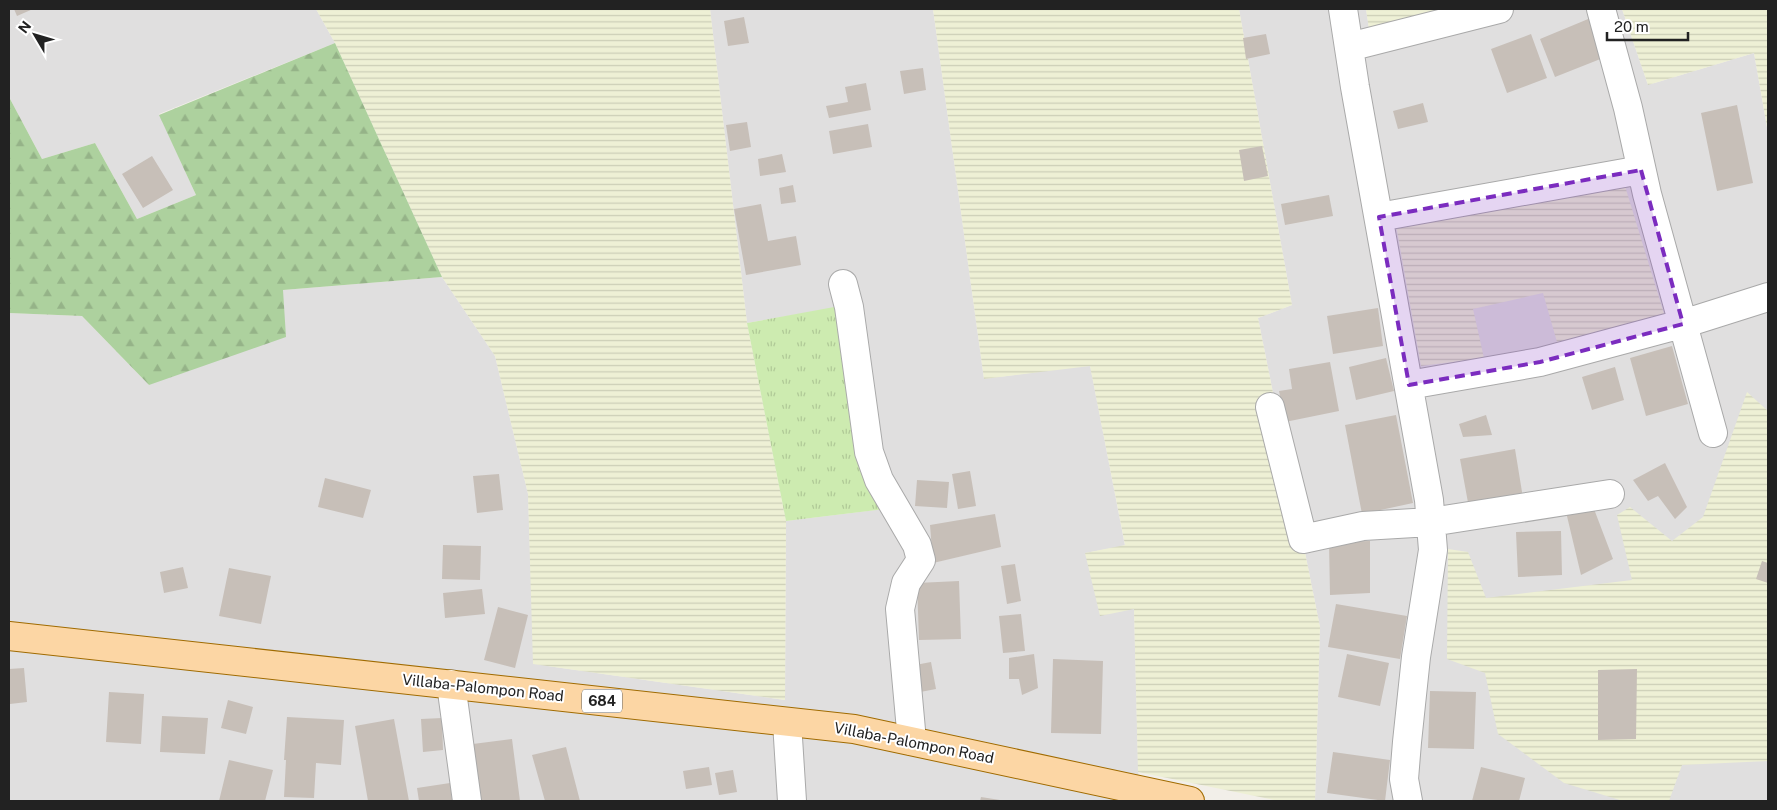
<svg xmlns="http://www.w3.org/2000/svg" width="1777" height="810" font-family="'Public Sans',sans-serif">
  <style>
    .residential { fill: #e0dfdf }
    .farmland { fill: url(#farmland-rules) }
    .grass { fill: url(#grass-tufts) }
    .forest { fill: url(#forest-firs) }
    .building { fill: #c7bfb8 }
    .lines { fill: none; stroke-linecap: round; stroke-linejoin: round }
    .minor-casing { stroke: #a9a9a9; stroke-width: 30 }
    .primary-casing { stroke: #a06b00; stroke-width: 30 }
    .minor { stroke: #fff; stroke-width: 28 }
    .primary { stroke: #fcd6a4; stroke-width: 28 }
    .marked { fill: #7b2cbf; fill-opacity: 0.2; stroke: #7b2cbf; stroke-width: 4; stroke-dasharray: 10 6; stroke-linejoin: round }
    .labels { text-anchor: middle; stroke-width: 4; stroke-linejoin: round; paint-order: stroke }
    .shield { fill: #fff; stroke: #646464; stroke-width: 1 }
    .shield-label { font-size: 14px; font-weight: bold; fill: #222 }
    .street-label { font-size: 15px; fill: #222; stroke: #fff }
  </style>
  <defs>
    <pattern id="farmland-rules" width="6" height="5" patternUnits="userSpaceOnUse" patternTransform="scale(1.25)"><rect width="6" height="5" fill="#eef0d5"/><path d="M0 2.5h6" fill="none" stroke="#ccceb7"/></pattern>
    <pattern id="grass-tufts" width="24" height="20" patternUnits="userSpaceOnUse" patternTransform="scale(1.25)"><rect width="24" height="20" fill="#cdebb0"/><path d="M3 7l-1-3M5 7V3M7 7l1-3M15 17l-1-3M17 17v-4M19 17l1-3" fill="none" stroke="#b0c997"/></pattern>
    <pattern id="forest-firs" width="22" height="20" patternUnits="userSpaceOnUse" patternTransform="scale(1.25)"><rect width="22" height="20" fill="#add19e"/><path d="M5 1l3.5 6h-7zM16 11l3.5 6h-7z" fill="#95b388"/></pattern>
  </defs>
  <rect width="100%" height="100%" fill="#f2efe9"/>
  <path class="residential" d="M9 9H316L335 43 159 114 196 195 137 219 95 143 42 159 9 97Z
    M710 9H933L984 379 1090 365 1125 546 1085 553 1134 608 1139 801H9V313L82 316 149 385 283 290 442 277 495 356 528 494 534 664 785 700 786 521 884 509 856 304 747 323Z
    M1239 9H1366L1369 28 1447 9H1622L1648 85 1754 53 1768 133V801H1315L1320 627 1258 318 1292 305Z"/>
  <path class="farmland" d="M316 9H710L747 323 786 521 785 700 533 664 528 494 495 356 442 277 335 43Z
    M933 9H1239L1292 305 1258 318 1320 627 1315 801H1279L1138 772 1134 609 1100 616 1085 553 1125 545 1090 366 984 379Z
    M1366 9H1447L1369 29Z
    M1622 9H1768V133L1754 53 1648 85Z
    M1625 186 1665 317 1557 342 1543 293 1473 309 1484 358 1421 366 1396 225Z
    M1747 392 1768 411V761L1682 765 1669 801H1623L1564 783 1498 734 1485 673 1447 659 1448 549 1468 552 1486 598 1632 580 1617 515 1630 507 1672 541 1703 517Z"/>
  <path class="grass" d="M856 303 885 509 786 521 747 323Z"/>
  <path class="forest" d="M335 43 442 277 283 290 286 337 149 385 82 316 9 313V97L42 159 95 143 137 219 196 195 159 115Z"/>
  <path class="building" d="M14 9H33L17 16Z
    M744 17 749 43 728 46 724 21Z
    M1593 17 1608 56 1555 77 1540 39Z
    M1266 34 1270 54 1246 59 1243 38Z
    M1531 34 1547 78 1507 93 1491 49Z
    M923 68 926 90 904 94 900 71Z
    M866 83 871 110 829 118 826 106 848 102 845 87Z
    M1423 103 1428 122 1398 129 1393 111Z
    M1737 105 1753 183 1717 191 1701 113Z
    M747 122 751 147 730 151 726 125Z
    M868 124 872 147 833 154 829 131Z
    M1262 146 1268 176 1244 181 1239 150Z
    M782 154 786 172 760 176 758 159Z
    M152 156 173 190 143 208 122 174Z
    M793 185 796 202 781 204 779 188Z
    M1329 195 1333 216 1285 225 1281 204Z
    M761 204 768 241 796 236 801 265 746 275 734 209Z
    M1378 308 1383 346 1333 354 1327 316Z
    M1672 346 1688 404 1646 416 1630 358Z
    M1386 358 1394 391 1356 400 1349 367Z
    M1330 362 1339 411 1285 422 1279 391 1292 389 1289 369Z
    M1615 367 1624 400 1592 410 1582 377Z
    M1396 415 1413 503 1362 514 1345 425Z
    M1486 415 1492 435 1463 437 1459 424Z
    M1515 449 1523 498 1469 508 1460 459Z
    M1665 463 1687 507 1675 519 1658 496 1648 501 1633 480Z
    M970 471 976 506 958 509 952 474Z
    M499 474 503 510 477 513 473 476Z
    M325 478 371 490 363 518 318 507Z
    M917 480 949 482 947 508 915 506Z
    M1594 509 1613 559 1581 575 1566 512Z
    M995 514 1001 547 933 563 930 525Z
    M1561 531 1562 575 1518 577 1516 532Z
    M1370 541V593L1330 595 1329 542Z
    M443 545 481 546 480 580 442 579Z
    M1762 561 1768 563V583L1756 579Z
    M1015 564 1021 601 1007 604 1001 566Z
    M183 567 188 588 164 593 160 572Z
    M229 568 271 576 261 624 219 616Z
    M959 581 961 639 919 640 917 583Z
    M482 589 485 614 445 618 443 593Z
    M1336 604 1407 616 1400 659 1328 647Z
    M498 607 528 615 515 668 484 660Z
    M1021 614 1025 651 1003 653 999 616Z
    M1034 654 1038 688 1022 695 1019 679H1009V658Z
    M1347 654 1389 663 1380 706 1338 697Z
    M1053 659 1103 661 1101 734 1051 733Z
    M931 662 936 689 915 693 910 666Z
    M24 668 27 702 10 704 9 669Z
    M1637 669 1636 739 1598 740V670Z
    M1430 691 1476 692 1474 749 1428 748Z
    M109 692 144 694 141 744 106 742Z
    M228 700 253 707 246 734 221 728Z
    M162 716 208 718 205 754 160 752Z
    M287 717 344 720 341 765 316 763 314 798 284 797 286 760H284Z
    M442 718 443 750 423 752 421 719Z
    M394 719 409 801H368L355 726Z
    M512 739 520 801H473L465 745Z
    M566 747 580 801H545L532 755Z
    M1333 752 1390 760 1385 801 1327 793Z
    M229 760 273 770 265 801H219Z
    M709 767 712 785 686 789 683 771Z
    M1481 767 1525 778 1519 801H1472Z
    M733 770 737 792 719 795 715 773Z
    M450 783 452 801H419L417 788Z
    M981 797 1000 800V801H980Z"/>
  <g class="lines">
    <g class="minor-casing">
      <path id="minor" d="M1343 9 1355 87 1429 500 1433 550 1416 657 1407 742 1404 779 1408 801
        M1601 9 1628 108 1647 194 1713 433
        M1349 47 1499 9
        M1379 217 1641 170
        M843 284 849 307 869 452 879 480 917 545 921 560 906 583 900 609 912 741
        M1409 385 1540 362 1689 322 1768 297
        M1270 407 1303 539 1363 526 1431 522 1610 494
        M451 684 467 801
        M787 722 792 801"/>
    </g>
    <g class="primary-casing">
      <path id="primary" d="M9 636 854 729 1190 801"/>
    </g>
    <use href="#minor" class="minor"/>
    <use href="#primary" class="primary"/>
  </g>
  <path class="marked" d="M1641 170 1683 324 1540 362 1409 385 1379 217Z"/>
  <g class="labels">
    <rect class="shield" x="582" y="689.5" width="40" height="23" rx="4"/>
    <g class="shield-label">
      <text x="602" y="706">684</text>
    </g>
    <g class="street-label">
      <text transform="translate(483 688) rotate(6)" y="5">Villaba-Palompon Road</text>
      <text transform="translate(914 743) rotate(11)" y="5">Villaba-Palompon Road</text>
    </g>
  </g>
  <rect width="1777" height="810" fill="none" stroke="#222222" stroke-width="20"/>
  <g transform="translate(35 35) rotate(308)" stroke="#ffffff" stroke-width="4" paint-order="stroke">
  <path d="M0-4L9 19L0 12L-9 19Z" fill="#222222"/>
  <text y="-8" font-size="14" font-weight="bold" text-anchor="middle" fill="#222222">N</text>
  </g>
  <path d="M1607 32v8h81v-8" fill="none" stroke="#222222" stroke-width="2.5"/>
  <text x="1614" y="32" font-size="15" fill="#222222" stroke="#ffffff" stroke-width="4" paint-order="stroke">20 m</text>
</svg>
